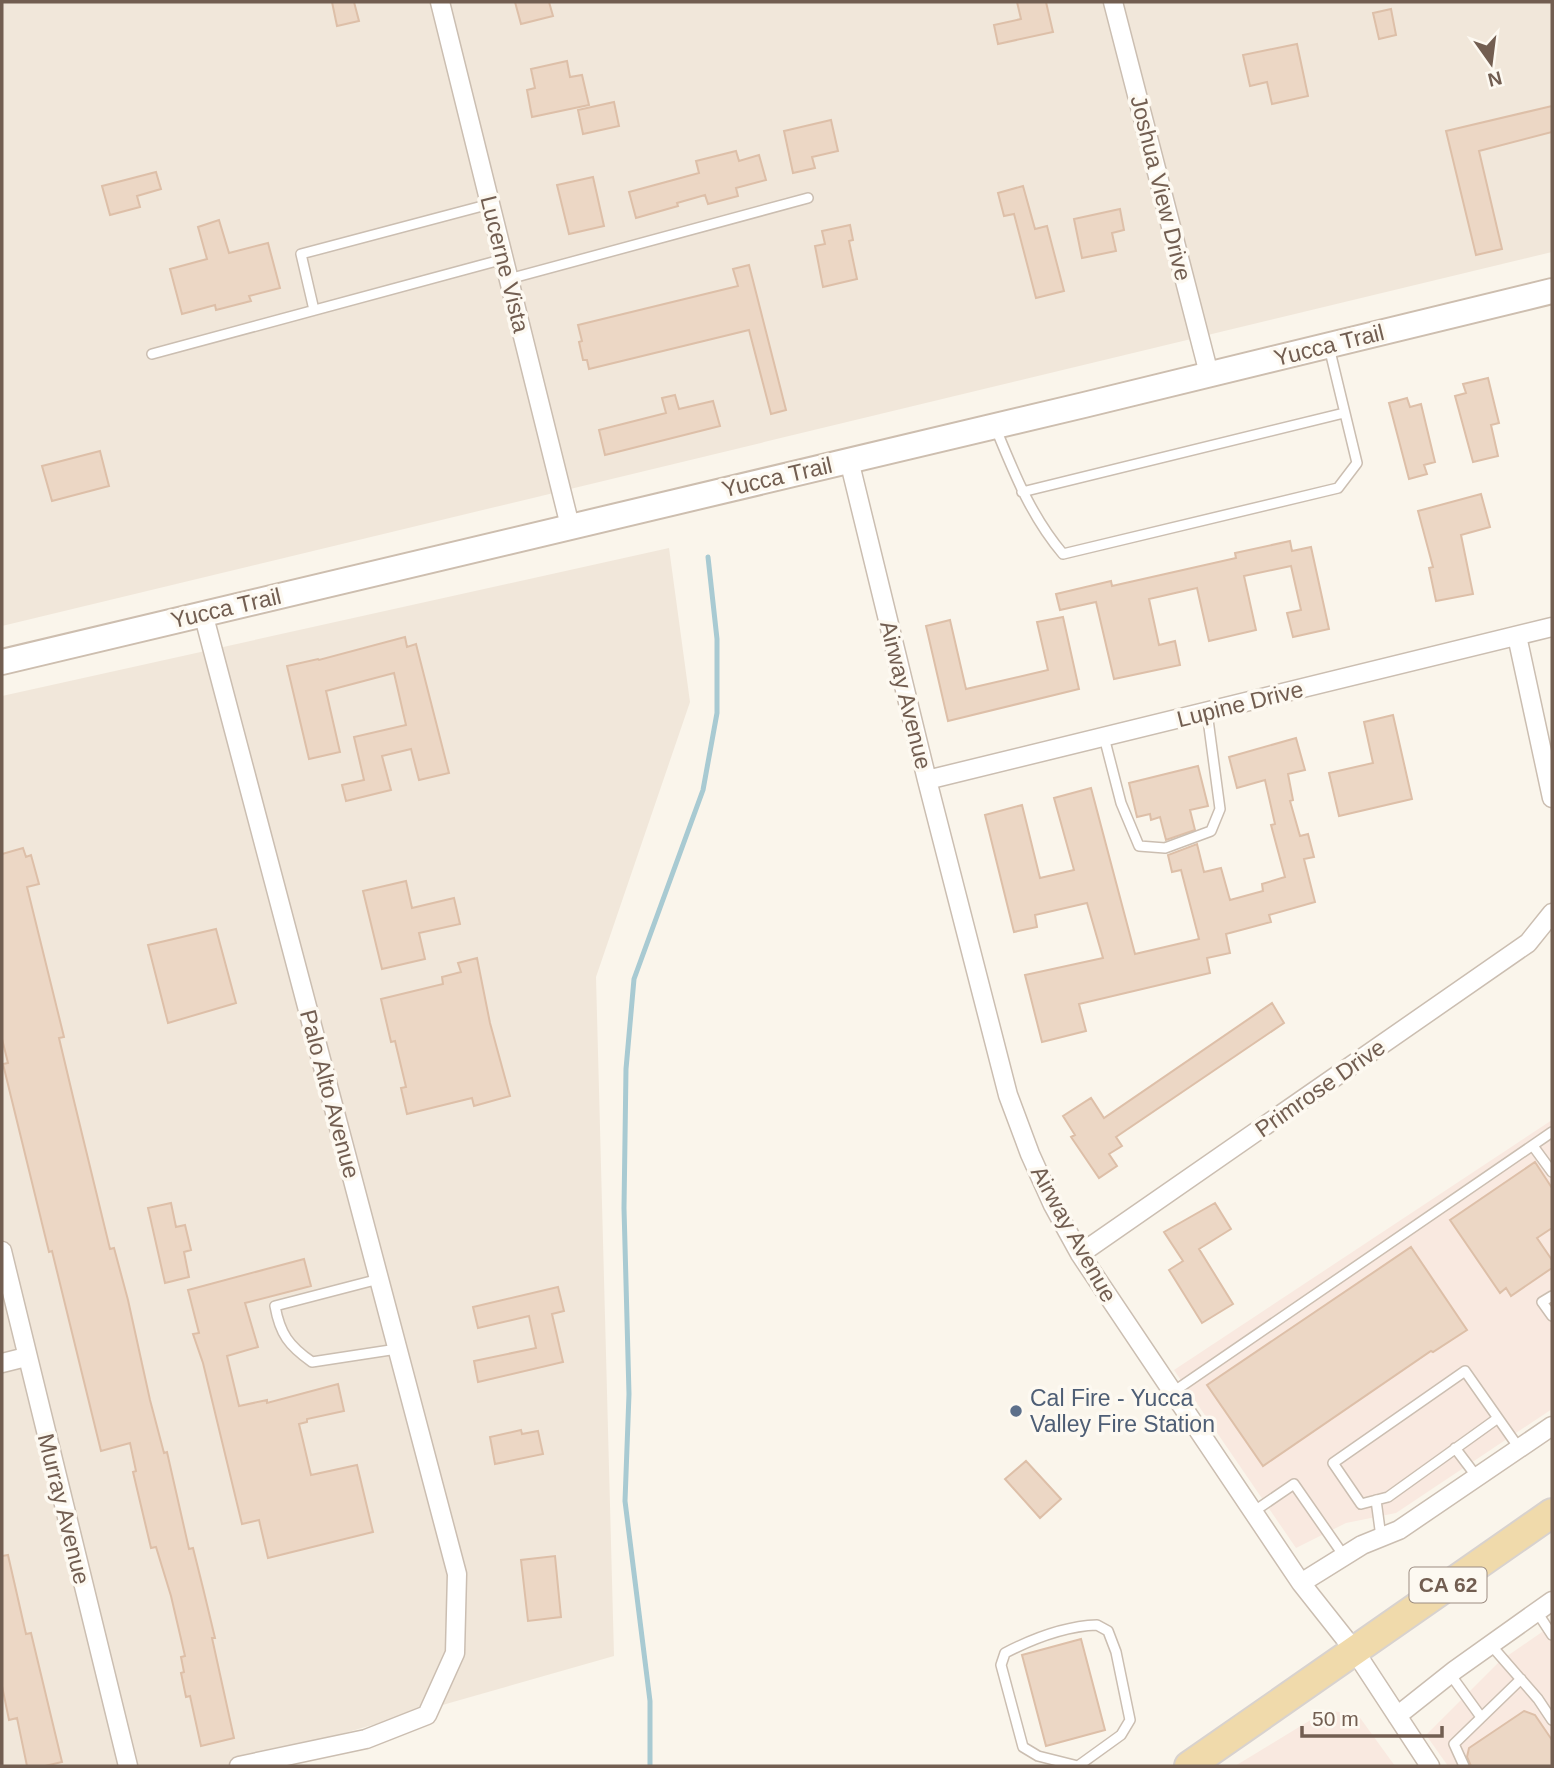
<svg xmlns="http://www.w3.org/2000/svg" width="1554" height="1768" font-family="Helvetica,sans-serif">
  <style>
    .residential { fill: #f1e7da }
    .commercial { fill: #f9e9e0 }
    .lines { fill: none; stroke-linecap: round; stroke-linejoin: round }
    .stream { stroke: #a8cad2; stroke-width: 5 }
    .building { fill: #ecd7c5; stroke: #ddbfa8; stroke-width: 2 }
    .lane-casing { stroke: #cbbeb1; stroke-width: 12 }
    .street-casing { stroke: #cbbeb1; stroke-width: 21 }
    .secondary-casing { stroke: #cdbeaf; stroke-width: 28 }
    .primary-casing { stroke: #d8d2ce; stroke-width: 32 }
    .lane { stroke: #fff; stroke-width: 9 }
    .street { stroke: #fff; stroke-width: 18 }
    .secondary { stroke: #fff; stroke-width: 24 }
    .primary { stroke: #f0daab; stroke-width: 28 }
    .service-dot { fill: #5c6f8a; stroke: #fdf9f1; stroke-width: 2.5 }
    .labels { text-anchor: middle; stroke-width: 7; stroke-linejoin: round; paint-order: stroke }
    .shield { fill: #fdf9f1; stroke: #9c8c81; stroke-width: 2 }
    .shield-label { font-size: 21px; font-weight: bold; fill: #725e51 }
    .street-label { font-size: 23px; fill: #725e51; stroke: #fdf9f1 }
    .service-label { font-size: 23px; fill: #4e5e75; stroke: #fdf9f1; text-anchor: start }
  </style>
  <rect width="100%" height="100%" fill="#faf5eb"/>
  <path class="residential" d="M2 2H1552V252L2 626Z
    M669 548 690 702 596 977 614 1656 229 1766H2V696Z"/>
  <path class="commercial" d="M1552 1120V1409L1396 1513 1346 1523 1296 1548 1174 1370Z
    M1552 1625V1766H1448L1426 1735 1500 1661Z
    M1327 1710 1358 1715 1395 1766H1235Z"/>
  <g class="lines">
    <path class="stream" d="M650 1766V1701L625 1501 629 1394 624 1208 626 1069 634 979 703 790 717 713V639L708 557"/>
  </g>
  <path class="building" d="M332 2H354L359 21 337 26Z
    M515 2H549L553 16 521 24Z
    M1017 2H1046L1053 32 998 44 994 25 1021 19Z
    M1391 9 1396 35 1379 39 1373 13Z
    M1297 44 1308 96 1272 104 1267 82 1250 86 1243 55Z
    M567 61 570 77 582 75 589 105 532 117 527 90 535 88 531 69Z
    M614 102 619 126 583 134 578 110Z
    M1552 106V132L1479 151 1502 249 1476 255 1446 131Z
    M831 120 838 151 812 157 815 168 793 173 784 131Z
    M736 151 739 161 759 155 766 180 736 188 738 196 708 204 705 195 677 203 678 206 636 218 629 192 699 173 696 161Z
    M156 172 161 189 137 196 140 207 110 215 102 186Z
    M593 177 604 226 569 234 557 185Z
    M1023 186 1035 229 1047 226 1064 291 1036 298 1014 214 1004 216 998 193Z
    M1120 209 1124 230 1112 233 1116 251 1082 258 1074 219Z
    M219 220 229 253 268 243 280 288 249 296 251 301 216 310 215 305 182 314 170 269 207 259 198 227Z
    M850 225 853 240 849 241 857 279 823 287 815 246 825 244 822 231Z
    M749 265 786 410 771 414 749 330 589 369 587 360H583L579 342 582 341 578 325 738 286 733 269Z
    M1488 378 1499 423 1491 425 1498 456 1473 462 1455 396 1466 393 1463 384Z
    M675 395 679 409 713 401 720 426 605 455 599 430 666 413 662 398Z
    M1407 398 1410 407 1421 404 1435 462 1424 465 1427 474 1409 479 1389 403Z
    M100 451 109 486 52 501 42 466Z
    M1481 494 1490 527 1461 535 1473 594 1436 601 1429 568 1433 567 1418 511Z
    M1290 541 1292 551 1311 547 1329 629 1293 637 1287 613 1301 610 1291 566 1244 576 1256 630 1209 641 1197 588 1149 599 1159 645 1175 641 1180 665 1114 679 1096 602 1060 610 1056 594 1111 581 1112 586 1236 558 1235 553Z
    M1063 617 1079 689 948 721 926 626 950 620 966 689 1048 670 1037 622Z
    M405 637 407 647 416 644 449 773 419 780 411 749 382 756 391 790 346 801 342 785 364 780 354 737 406 725 394 673 326 691 340 752 309 759 287 666 318 659 319 660Z
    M1393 715 1412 799 1339 816 1329 773 1373 763 1364 722Z
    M1296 738 1305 770 1288 774 1293 800 1290 801 1300 836 1308 834 1314 857 1304 859 1315 902 1269 915 1271 922 1226 934 1230 953 1207 958 1210 973 1079 1004 1086 1031 1042 1042 1025 975 1103 958 1087 903 1035 915 1037 927 1014 932 985 815 1022 805 1040 878 1074 870 1054 798 1091 788 1135 954 1199 939 1181 870 1172 872 1168 855 1197 844 1204 872 1221 868 1230 900 1263 891 1262 884 1285 877 1271 825 1275 824 1265 780 1237 788 1229 757Z
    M1198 766 1208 806 1190 810 1195 830 1166 840 1160 817 1151 820 1150 814 1137 817 1129 783Z
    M23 848 26 857 31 855 39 884 27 887 64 1037 59 1038 74 1101 110 1249 114 1248 128 1300 150 1400 164 1453 167 1452 189 1549 193 1548 203 1588 215 1638H212L234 1738 201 1746 190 1696 186 1697 181 1673 184 1672 181 1657 185 1656 171 1596 156 1547 151 1548 133 1472 136 1471 130 1443 101 1451 52 1251 49 1252 3 1064 8 1063 2 1039V854Z
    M406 881 412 908 454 898 460 924 419 933 425 959 382 969 363 891Z
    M216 929 236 1003 168 1023 148 945Z
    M477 958 490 1023 510 1096 474 1106 472 1098 407 1114 401 1088 406 1087 395 1041 391 1042 381 999 443 984 442 977 461 972 458 963Z
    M1272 1003 1284 1023 1116 1137 1122 1146 1109 1154 1117 1166 1099 1178 1071 1137 1075 1135 1063 1116 1091 1098 1104 1118Z
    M1535 1162 1552 1188V1228L1537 1238 1552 1260V1268L1511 1296 1506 1288 1500 1293 1450 1220Z
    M171 1203 176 1227 185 1225 191 1250 184 1252 189 1277 165 1283 148 1208Z
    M1215 1203 1231 1229 1199 1249 1233 1304 1202 1323 1169 1270 1183 1261 1164 1232Z
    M1411 1247 1467 1330 1433 1352 1431 1351 1263 1466 1207 1385Z
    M304 1259 311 1286 245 1303 258 1347 227 1356 239 1406 267 1400V1403L338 1384 344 1411 307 1419V1422L299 1424 311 1475 357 1465 373 1532 268 1558 259 1520 242 1524 203 1363 193 1334 199 1333 188 1290Z
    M558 1287 564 1311 552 1314 563 1362 478 1382 474 1361 536 1348 529 1316 478 1328 473 1307Z
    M521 1430 522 1434 538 1431 543 1454 495 1464 490 1437Z
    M1026 1461 1061 1499 1040 1518 1005 1479Z
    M8 1555 26 1634 31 1633 62 1762 45 1766H27L17 1718 9 1720 2 1686V1556Z
    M555 1556 561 1617 528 1621 521 1560Z
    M1081 1639 1105 1730 1046 1746 1022 1655Z
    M1524 1711 1535 1715 1552 1740V1766H1471L1467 1757 1469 1748Z"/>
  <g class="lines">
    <g class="lane-casing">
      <path id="lane" d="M509 279 808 198
        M314 310 301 254 490 204
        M152 354 504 259
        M996 429C1015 475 1031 516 1063 554L1338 488 1357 463 1329 347
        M1022 492 1344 413
        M1104 737 1121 803 1139 846 1165 848 1211 831 1220 809 1207 712
        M1533 1146 1552 1172
        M379 1279 275 1306C280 1334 289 1346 312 1362L397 1349
        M1552 1296 1542 1302 1552 1316
        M1173 1392 1552 1132
        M1498 1418 1388 1497 1361 1504 1333 1463 1465 1371 1519 1448
        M1455 1448 1477 1477
        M1376 1500 1381 1537
        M1253 1512 1294 1484 1344 1556
        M1537 1612 1552 1635
        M1097 1625 1108 1631 1116 1652 1130 1720 1121 1735 1078 1766 1038 1756 1023 1747 1001 1665 1005 1653C1032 1639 1066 1626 1097 1625Z
        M1490 1644 1538 1699 1552 1720
        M1450 1674 1481 1717
        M1464 1766 1454 1744 1521 1679"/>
    </g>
    <g class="street-casing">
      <path id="street" d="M440 2 570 526
        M1113 2 1209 374
        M849 460 927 780 1008 1095 1030 1154 1053 1205 1080 1254 1301 1583 1354 1650 1430 1766
        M203 613 457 1574 455 1653 427 1715 366 1739 239 1766
        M1517 636 1552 798
        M927 780 1552 627
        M2 1251 128 1766
        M1080 1254 1528 943 1552 913
        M2 1363 26 1357
        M1301 1583 1362 1545 1399 1530 1552 1426
        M1397 1716 1455 1670 1552 1601"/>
    </g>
    <g class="secondary-casing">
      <path id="secondary" d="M2 662 1084 405 1552 291"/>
    </g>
    <g class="primary-casing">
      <path id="primary" d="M1189 1766 1552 1513"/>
    </g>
    <use href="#lane" class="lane"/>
    <use href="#street" class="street"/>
    <use href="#secondary" class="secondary"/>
    <use href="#primary" class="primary"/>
  </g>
  <circle class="service-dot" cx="1016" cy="1411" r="7"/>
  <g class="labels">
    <rect class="shield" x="1409.5" y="1567.5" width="77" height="35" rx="5"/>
    <g class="shield-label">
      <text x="1448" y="1592">CA 62</text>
    </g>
    <g class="street-label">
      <text transform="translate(1161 188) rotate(76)" y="8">Joshua View Drive</text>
      <text transform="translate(505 264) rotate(76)" y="8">Lucerne Vista</text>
      <text transform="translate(1329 345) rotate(-14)" y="8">Yucca Trail</text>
      <text transform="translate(777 477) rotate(-13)" y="8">Yucca Trail</text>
      <text transform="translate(226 608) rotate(-13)" y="8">Yucca Trail</text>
      <text transform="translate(906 695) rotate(76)" y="8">Airway Avenue</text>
      <text transform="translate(1240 704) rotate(-14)" y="8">Lupine Drive</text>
      <text transform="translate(1320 1088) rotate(-35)" y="8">Primrose Drive</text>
      <text transform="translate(330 1094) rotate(75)" y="8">Palo Alto Avenue</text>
      <text transform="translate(1074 1234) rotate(61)" y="8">Airway Avenue</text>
      <text transform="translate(64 1509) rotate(76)" y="8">Murray Avenue</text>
    </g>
    <g class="service-label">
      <text x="1030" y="1406">Cal Fire - Yucca<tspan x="1030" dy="26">Valley Fire Station</tspan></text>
    </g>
  </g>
  <rect width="1554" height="1768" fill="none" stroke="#725e51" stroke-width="7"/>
  <g transform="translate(1491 63) rotate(166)" stroke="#fdf9f1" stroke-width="5" paint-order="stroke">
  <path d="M0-5L12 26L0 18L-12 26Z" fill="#725e51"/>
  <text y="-10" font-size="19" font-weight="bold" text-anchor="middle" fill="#725e51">N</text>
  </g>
  <path d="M1302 1726v10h140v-10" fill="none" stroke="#725e51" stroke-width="3.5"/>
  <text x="1312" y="1726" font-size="21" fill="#725e51" stroke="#fdf9f1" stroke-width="5" paint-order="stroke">50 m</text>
</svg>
